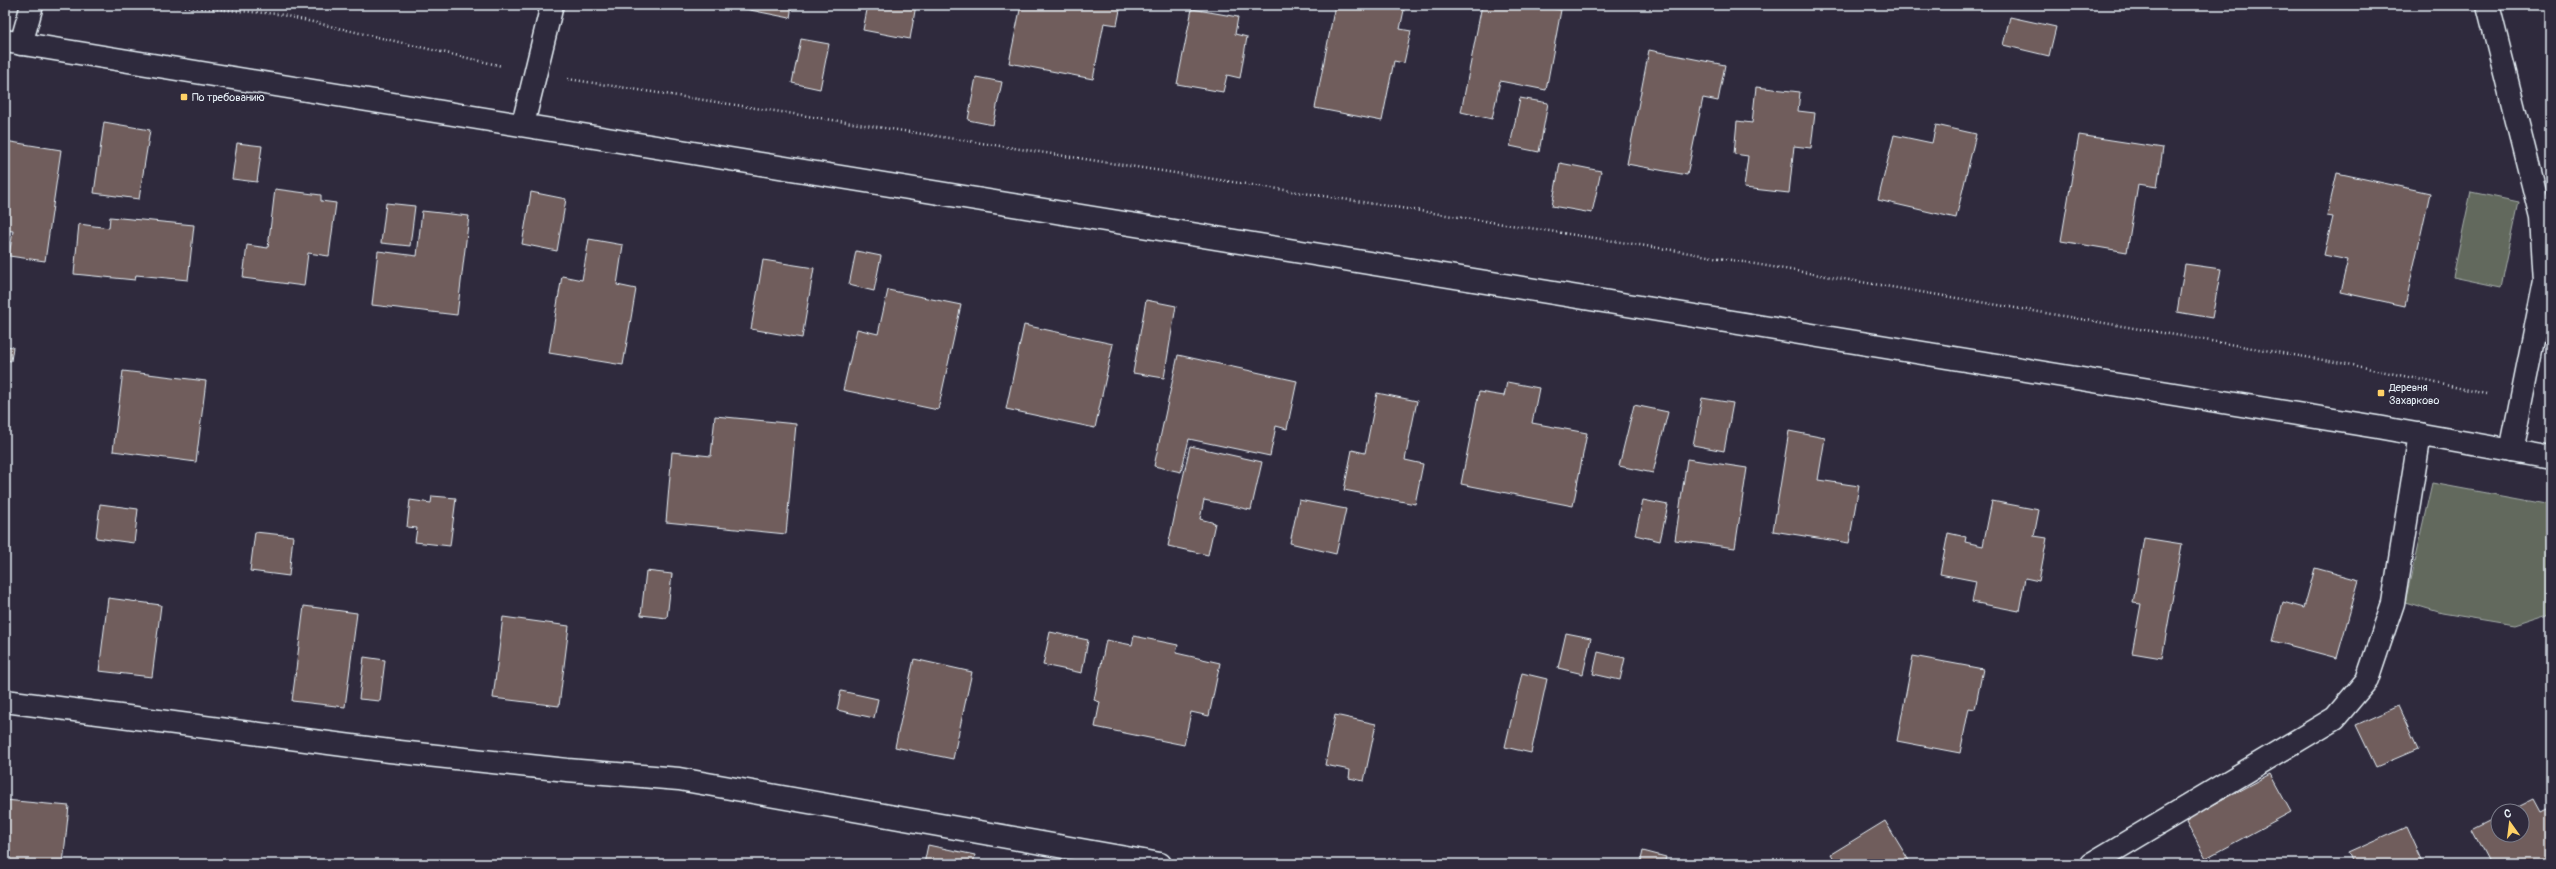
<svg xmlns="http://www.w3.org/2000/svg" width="2556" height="869" font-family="Pangolin,sans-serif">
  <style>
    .green { fill: #62695d; stroke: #a5adaa }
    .building { fill: #6f5d5c; stroke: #e8f1f8 }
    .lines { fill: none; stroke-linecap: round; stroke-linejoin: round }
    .minor-casing { stroke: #e8f1f8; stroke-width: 25 }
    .tertiary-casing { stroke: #e8f1f8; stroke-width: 25 }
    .path { stroke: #e8f1f8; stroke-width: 2.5; stroke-dasharray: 1 3; stroke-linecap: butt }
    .minor { stroke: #2f2a3d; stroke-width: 22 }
    .tertiary { stroke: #2f2a3d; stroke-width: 22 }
    .poi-dot { fill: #ffd166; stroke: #2f2a3d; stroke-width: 1.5 }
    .labels { text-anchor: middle; stroke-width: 3; stroke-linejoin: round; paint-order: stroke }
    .poi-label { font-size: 11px; fill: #e8f1f8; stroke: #2f2a3d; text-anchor: start }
  </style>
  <rect width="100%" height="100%" fill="#2f2a3d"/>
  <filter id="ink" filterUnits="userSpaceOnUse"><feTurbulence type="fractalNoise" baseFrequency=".025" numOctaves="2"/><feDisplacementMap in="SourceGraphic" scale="8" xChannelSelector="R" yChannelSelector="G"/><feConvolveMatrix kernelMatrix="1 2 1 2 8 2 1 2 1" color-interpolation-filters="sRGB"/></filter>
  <g filter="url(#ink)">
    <path class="green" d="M2471 192 2519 202 2501 287 2453 277Z
      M2432 483 2551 505V613L2514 625 2442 613 2405 602Z"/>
    <path class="building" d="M725 5H792L790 18Z
      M868 5H916L910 39 863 30Z
      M1021 5H1121L1117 25 1104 23 1093 79 1009 63Z
      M1335 5H1378L1404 10 1400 29 1411 31 1404 63 1394 61 1382 121 1315 108Z
      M1482 5H1534L1561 10 1546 90 1500 81 1492 119 1461 112Z
      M1192 9 1238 17 1235 34 1247 37 1240 78 1227 75 1223 92 1177 84Z
      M2010 17 2056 27 2049 56 2003 45Z
      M801 39 829 44 820 89 792 83Z
      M1649 50 1725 65 1718 101 1703 98 1687 175 1627 164Z
      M976 77 1002 82 993 125 968 120Z
      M1756 87 1800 92 1798 111 1815 113 1811 148 1794 146 1789 193 1744 188 1748 156 1734 154 1737 121 1752 123Z
      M1520 98 1548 103 1539 152 1510 146Z
      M104 122 150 130 139 199 94 193Z
      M1936 125 1976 134 1956 218 1878 200 1894 135 1932 143Z
      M2079 135 2163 148 2157 187 2138 184 2127 252 2061 241Z
      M5 141 61 150 45 261 9 256 13 231 5 230Z
      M237 143 262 146 257 182 232 179Z
      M1560 163 1601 171 1592 213 1552 206Z
      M2337 173 2430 193 2405 306 2340 292 2348 260 2324 255 2333 217 2327 216Z
      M275 189 321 195V201L336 203 329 256 308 253 304 286 243 278 247 245 268 248Z
      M531 192 566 199 557 251 522 244Z
      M386 203 415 206 410 246 381 243Z
      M422 211 469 216 457 315 372 305 378 251 417 256Z
      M110 217 194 225 188 280 136 275 135 280 74 274 79 224 109 228Z
      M589 239 623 245 617 285 636 289 623 365 549 353 562 276 582 280Z
      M856 251 881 256 874 291 849 285Z
      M763 260 814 268 802 338 751 329Z
      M2185 264 2221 269 2212 318 2177 312Z
      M888 290 961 305 938 410 843 390 857 329 878 334Z
      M1146 300 1176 306 1164 378 1133 373Z
      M1024 325 1113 344 1095 428 1006 409Z
      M5 346 13 347 11 361 5 360Z
      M1178 355 1297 381 1287 429 1276 426 1270 456 1189 439 1181 472 1154 466Z
      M123 371 206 381 196 462 113 451Z
      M1507 382 1539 388 1532 423 1587 433 1573 506 1461 484 1479 392 1504 396Z
      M1377 393 1417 401 1405 460 1423 464 1415 504 1344 490 1352 450 1365 453Z
      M1702 398 1733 403 1724 451 1693 445Z
      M1634 405 1668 412 1653 473 1619 466Z
      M715 416 796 424 786 534 666 522 672 452 711 456Z
      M1789 431 1825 438 1818 480 1859 486 1849 543 1773 531Z
      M1190 446 1262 462 1251 510 1204 500 1200 519 1215 523 1208 555 1168 546Z
      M1687 459 1747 468 1735 548 1675 540Z
      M432 496 456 498 450 546 415 542 417 528 407 527 410 500 431 503Z
      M1299 500 1346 509 1336 554 1290 543Z
      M1643 500 1668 505 1660 541 1635 535Z
      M1992 501 2039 510 2034 536 2047 538 2039 581 2025 578 2019 611 1972 602 1976 581 1940 574 1948 533 1966 537 1965 542 1983 546Z
      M100 504 138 509 134 543 96 538Z
      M255 532 293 536 289 576 250 571Z
      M2144 538 2182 544 2162 658 2132 653 2141 604 2133 603Z
      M2315 568 2359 580 2337 658 2273 641 2283 602 2304 608Z
      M646 571 672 574 667 618 641 615Z
      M108 598 161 605 152 677 99 671Z
      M304 606 357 613 345 707 292 701Z
      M503 617 569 626 559 706 493 698Z
      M1050 632 1088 640 1082 673 1043 665Z
      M1566 633 1591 638 1583 674 1558 668Z
      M1134 636 1178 645 1176 653 1220 663 1209 716 1191 712 1184 745 1095 727 1100 702 1094 700 1106 640 1132 645Z
      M1598 652 1625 658 1620 680 1593 674Z
      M1913 656 1983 669 1975 709 1969 708 1960 753 1897 741Z
      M364 657 385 660 380 701 359 699Z
      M914 659 972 672 953 759 895 747Z
      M1522 673 1547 679 1531 753 1505 747Z
      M841 691 878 699 874 718 837 710Z
      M2398 706 2418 749 2376 767 2356 725Z
      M1335 715 1376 724 1364 781 1349 778 1350 770 1325 765Z
      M2270 774 2291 812 2206 858 2185 820Z
      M2534 799 2541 812 2551 807V864H2490L2472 830 2498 817V835H2522V811H2510Z
      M5 800 69 806 63 864H5Z
      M1885 821 1911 864H1837L1831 854Z
      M2406 827 2423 864H2353L2348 853Z
      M928 845 975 855 973 864H924Z
      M1643 851 1666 857 1664 864H1640Z"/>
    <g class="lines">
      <g class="minor-casing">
        <path id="minor" d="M2488 5 2541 217 2545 281 2511 451
          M21 44 32 5
          M523 124 552 5
          M5 701 390 751 567 770 679 779 1160 864
          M2091 864 2335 718 2367 680 2393 603 2420 434"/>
      </g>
      <g class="tertiary-casing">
        <path id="tertiary" d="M5 41 2377 427 2551 458"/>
      </g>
      <path class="path" d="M161 5 278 14 502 66
        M568 79 1672 250 2353 365 2487 394"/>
      <use href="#minor" class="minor"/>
      <use href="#tertiary" class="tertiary"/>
    </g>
  </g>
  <g class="poi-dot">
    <rect x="180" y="93" width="8" height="8" rx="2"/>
    <rect x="2377" y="389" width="8" height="8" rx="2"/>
  </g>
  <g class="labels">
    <g class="poi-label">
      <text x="192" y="101">По требованию</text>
      <text x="2389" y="391">Деревня<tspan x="2389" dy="13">Захарково</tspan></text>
    </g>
  </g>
  <rect width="2556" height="869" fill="none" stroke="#2f2a3d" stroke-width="20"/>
  <rect x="10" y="10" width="2536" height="849" fill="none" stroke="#e8f1f8" stroke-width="1.5" filter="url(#ink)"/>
  <g transform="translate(2510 823) rotate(346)"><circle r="19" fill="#2f2a3d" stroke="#797a88"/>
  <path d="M0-3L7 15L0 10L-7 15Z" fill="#ffd166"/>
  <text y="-6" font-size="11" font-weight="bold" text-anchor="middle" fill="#e8f1f8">С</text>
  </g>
</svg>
